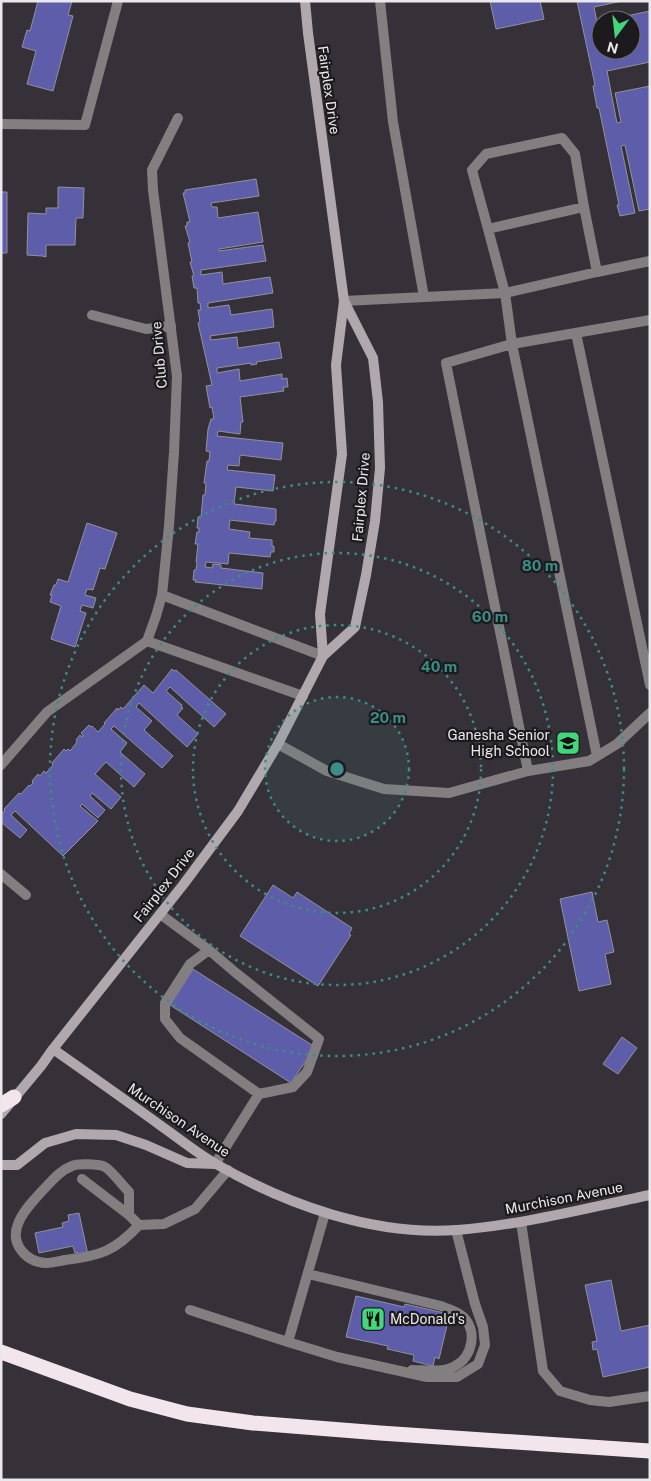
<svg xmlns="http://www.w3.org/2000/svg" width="651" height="1481" font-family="'Public Sans',sans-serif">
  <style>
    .building { fill: #5d5da9; stroke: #91929b }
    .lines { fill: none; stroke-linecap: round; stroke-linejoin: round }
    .lane { stroke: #837e80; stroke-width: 10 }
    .street { stroke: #837e80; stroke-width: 10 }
    .secondary { stroke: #b0a8ac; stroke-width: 10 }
    .highway { stroke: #f2e6ec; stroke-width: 15 }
    .ring { fill: none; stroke: #3b8d87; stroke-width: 2.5; stroke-dasharray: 2.5 5 }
    .labels { text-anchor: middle; stroke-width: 4.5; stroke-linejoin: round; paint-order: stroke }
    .street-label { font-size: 14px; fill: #ebe8ec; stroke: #1c1a1d }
    .poi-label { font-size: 14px; fill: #ebe8ec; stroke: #1c1a1d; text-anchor: end }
    .centre { fill: #3b8d87; stroke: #1c1a1d; stroke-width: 2.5 }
    .ring-label { font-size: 15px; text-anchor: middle; font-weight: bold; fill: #3b8d87; stroke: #1c1a1d; stroke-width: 4.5; stroke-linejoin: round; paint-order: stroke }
  </style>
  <rect width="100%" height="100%" fill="#363138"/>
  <path class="building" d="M38 1H72L68 15 73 16 53 91 27 84 36 51 22 47 27 30 30 31Z
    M490 1H540L544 19 496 29Z
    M577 1H622L594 7 597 22 601 21V50H631V20H607L650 11V62L607 71 617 123 621 122 615 93 650 86V209L639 211 625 145 621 146 635 213 620 216 617 205H619L599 108H597L593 86 595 85Z
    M256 179 259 196 211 203 212 207H217L218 218 258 212 263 242 219 249V251L263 245 266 261 201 270V275L222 272 223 284 270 277 273 293 208 303V308L229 305 231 315 272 309 274 327 210 336 211 340 237 337 238 348 279 342 282 358 256 362 257 364 251 365V363L217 368V373L239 369 240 381 282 374V379L287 378 288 387H283L284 391 240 397 243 422H241L240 434 218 431 217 436 283 443 281 460 240 455 239 466 228 465 227 470 275 475 273 491 236 487 234 504 276 509V521H275L274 525 230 520 229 529 250 532 249 538 272 540V546H274V552H271L270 557 229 553 228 564 206 562 205 567 212 568 213 564 221 565V568L263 573 262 589 195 582 196 580H193L194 570H196L197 563 196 562 198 544H195L197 532H199V528H197L198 517H201L203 495H205L206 483H204L207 461H209L210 452 206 451 208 429 211 419H214L212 407 210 408 206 386 212 385 198 323 200 322 198 310H201L200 303H198L197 288H194L192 276H194L190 262H192L188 243 190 242 185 226H187V222H190L183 193H185V190Z
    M58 187 84 188 83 218H76L75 245H46V257L42 256 27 255 28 213 46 214V208H58Z
    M1 192H7V253H1Z
    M87 523 117 533 105 569 100 568 93 590 87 589 85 595 96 598 93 608 82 605 80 611 86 613 75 647 51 639 61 606 50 602 52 595H50L54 585H56L58 579 68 582Z
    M172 669 174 671 176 670 226 714 214 727 170 687 166 691 182 705 181 707 183 708 177 715 198 734 187 747 139 703 136 707 152 721 144 730 173 756 162 768 114 726 111 729 127 743 120 752 145 774 134 787 106 762 95 774 121 797 111 809 92 793 90 796 105 810 98 818 82 804 80 806 98 821 63 856 15 811 11 815 27 830 20 838 1 822V815L5 810 4 809 19 793 21 794 29 785 30 786 33 783 32 781 38 774 40 776 44 771 46 773 53 765 52 763 64 749 66 751 68 749 70 751 77 742 76 740 80 735 82 737 83 735 81 733 89 725 91 727 92 726 98 732 105 724 104 723 117 708 118 710 121 707 123 709 144 685 153 693Z
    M273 885 293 898 297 892 352 928 349 934 351 935 318 986 240 936Z
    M592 892 598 922 607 920 614 952 605 954 611 984 579 991 560 899Z
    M193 969 315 1047 291 1083 170 1005Z
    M622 1037 637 1048 618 1074 603 1064Z
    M79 1213 88 1255 78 1257 77 1252 75 1253 73 1246 39 1253 35 1233 63 1227 62 1223 69 1221 68 1215Z
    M611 1280 621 1331 650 1325V1367L603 1377 597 1349 593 1350 592 1342 597 1341 585 1285Z
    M356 1296 404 1307 405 1304 444 1313V1316L449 1317 439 1359 435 1357 433 1366 413 1361 414 1355 387 1349 388 1346 346 1337Z"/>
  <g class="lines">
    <path class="lane" d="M380 1 393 122 424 297
      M584 207 597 272 505 293 488 229Z
      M488 229 472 170 486 154 562 138 575 154 584 207
      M597 272 650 261
      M92 315 146 329 171 326
      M576 333 650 685
      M278 744 327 771 384 789 449 793 528 771 446 363 512 344 505 293 344 301
      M597 756 512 344 650 320
      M528 771 589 761 617 744 650 713
      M1 874 26 895
      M160 914 209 950 190 964 165 1003V1019L180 1038 259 1094 215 1164
      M209 950 236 973 319 1039 307 1072 293 1087 259 1094
      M82 1179 129 1215 139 1225 164 1224 195 1209 228 1170
      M325 1213 288 1342 337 1357 427 1377H457L478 1364 485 1345 483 1327 475 1304 456 1230
      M129 1215V1192C123 1186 112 1171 105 1167 100 1164 78 1163 72 1166 59 1171 52 1181 43 1190 34 1200 22 1212 18 1224 10 1244 26 1262 46 1263 53 1263 59 1261 65 1260 100 1256 115 1251 139 1225
      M521 1222 543 1371 560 1391 590 1400 609 1402 650 1396
      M308 1274 441 1306C448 1309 457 1311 462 1316 478 1329 473 1357 455 1366 444 1373 425 1370 412 1370
      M190 1310 288 1342"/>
    <path class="street" d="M1 124 85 125 118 1
      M162 595 323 656
      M147 641 303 696
      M1 765 47 712 147 641 156 616 162 595 169 526 174 452 177 376 153 190 152 170 178 118"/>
    <path class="secondary" d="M305 1 308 33 344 301 336 365 342 454 320 614 323 656
      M53 1049C90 1075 127 1101 164 1128 181 1140 198 1154 216 1164 287 1205 374 1236 457 1230 522 1225 586 1208 650 1195
      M1 1114 41 1066 53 1049 183 885 238 811 278 744 323 656 355 627 366 575 375 521 380 468 378 402 373 358 344 301
      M1 1165H17L45 1143 76 1134 116 1135 146 1145 187 1163 215 1164"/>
    <path class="highway" d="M1 1105 14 1097
      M1 1352 130 1399 187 1414 253 1423 380 1433 650 1451"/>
  </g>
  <circle cx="337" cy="769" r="72" fill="#3b8d87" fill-opacity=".12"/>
  <g class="ring">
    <circle cx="337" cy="769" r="72"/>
    <circle cx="337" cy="769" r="144"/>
    <circle cx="337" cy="769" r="216"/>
    <circle cx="337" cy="769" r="287"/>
  </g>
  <defs>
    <g id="school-square" transform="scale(1.25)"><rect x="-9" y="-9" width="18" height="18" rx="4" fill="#42d77c" stroke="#1c1a1d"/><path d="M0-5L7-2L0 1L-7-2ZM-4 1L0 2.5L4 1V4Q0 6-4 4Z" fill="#111"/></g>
    <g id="restaurant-square" transform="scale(1.25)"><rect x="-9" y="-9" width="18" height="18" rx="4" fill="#42d77c" stroke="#1c1a1d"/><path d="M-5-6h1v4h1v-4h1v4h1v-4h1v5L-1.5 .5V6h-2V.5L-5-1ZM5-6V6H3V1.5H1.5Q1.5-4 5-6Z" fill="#111"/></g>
  </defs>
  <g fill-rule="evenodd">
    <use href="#school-square" x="568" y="743"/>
    <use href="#restaurant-square" x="373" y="1319"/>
  </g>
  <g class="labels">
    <g class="street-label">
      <text transform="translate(329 90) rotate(82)" y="5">Fairplex Drive</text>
      <text transform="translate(159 355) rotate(-95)" y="5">Club Drive</text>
      <text transform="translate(361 497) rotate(-85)" y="5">Fairplex Drive</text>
      <text transform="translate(164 885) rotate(-52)" y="5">Fairplex Drive</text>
      <text transform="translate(179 1120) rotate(34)" y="5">Murchison Avenue</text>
      <text transform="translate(564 1198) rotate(-11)" y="5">Murchison Avenue</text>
    </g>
    <g class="poi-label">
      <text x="550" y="740">Ganesha Senior<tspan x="550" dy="16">High School</tspan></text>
      <text x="390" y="1324" text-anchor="start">McDonald's</text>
    </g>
  </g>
  <circle cx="337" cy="769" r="8" class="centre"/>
  <g class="ring-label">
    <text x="540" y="571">80 m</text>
    <text x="490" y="622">60 m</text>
    <text x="439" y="672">40 m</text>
    <text x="388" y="723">20 m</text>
  </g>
  <rect width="651" height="1481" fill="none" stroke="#ebe8ec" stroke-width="5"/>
  <g transform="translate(616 35) rotate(195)"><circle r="24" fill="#1c1a1d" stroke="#6f6c70"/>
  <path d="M0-4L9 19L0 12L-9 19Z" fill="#42d77c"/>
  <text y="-8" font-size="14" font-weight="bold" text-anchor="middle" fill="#ebe8ec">N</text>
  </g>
</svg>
